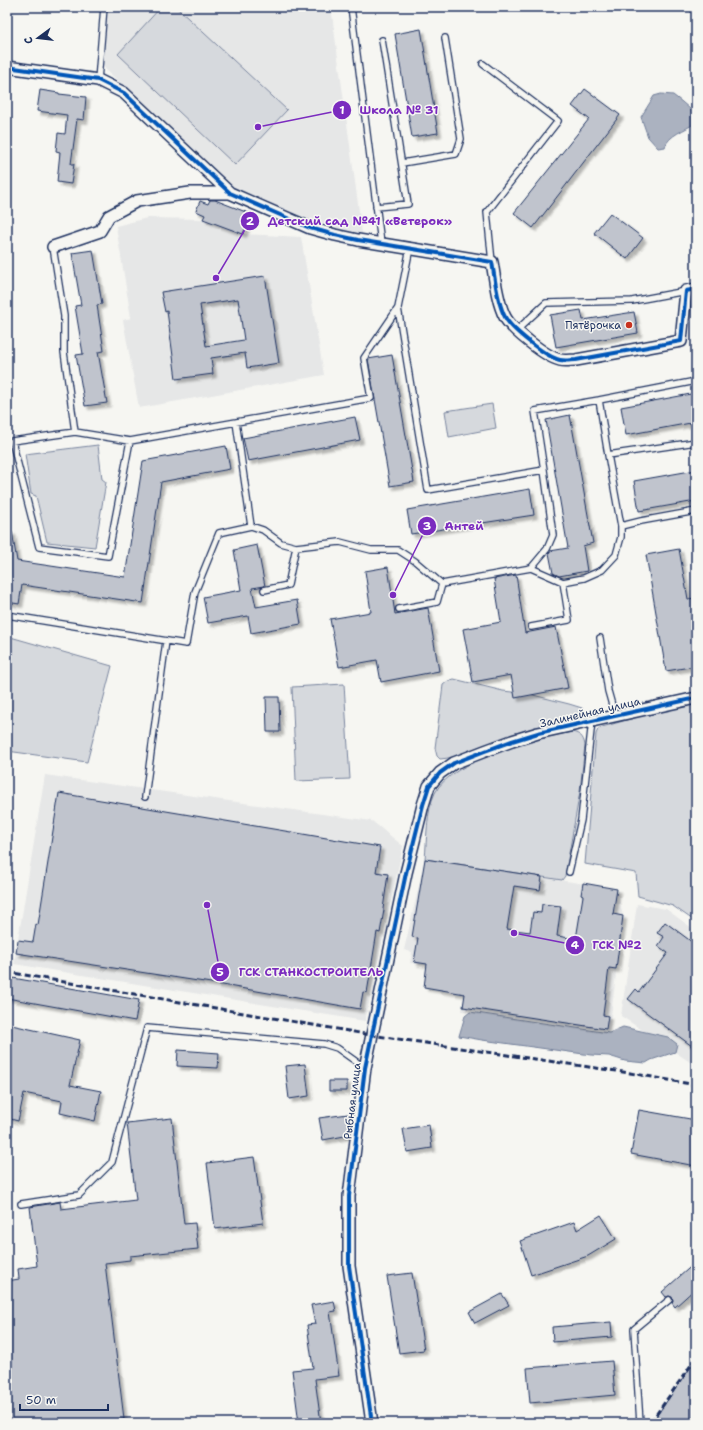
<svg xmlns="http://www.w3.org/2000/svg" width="703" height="1430" font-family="'Shantell Sans',sans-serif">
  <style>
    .built { fill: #e6e7e7 }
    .green { fill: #d6d9dd; stroke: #78849e }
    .water { fill: #abb2c0; stroke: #717e99 }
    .building { fill: #c0c4cd; stroke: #1b2f5e; fill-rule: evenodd; filter: url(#shadow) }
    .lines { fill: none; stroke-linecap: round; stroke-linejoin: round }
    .lane-casing { stroke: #1b2f5e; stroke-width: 8 }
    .street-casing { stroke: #1b2f5e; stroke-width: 14 }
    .lane { stroke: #f6f6f2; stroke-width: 5.5 }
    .street { stroke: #f6f6f2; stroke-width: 11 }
    .rail { stroke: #1b2f5e; stroke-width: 3; stroke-dasharray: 6 3; stroke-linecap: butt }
    .cycleway-casing { stroke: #f6f6f2; stroke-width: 6 }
    .cycleway { stroke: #0057b8; stroke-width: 4 }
    .poi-dot { fill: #c8321e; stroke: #f6f6f2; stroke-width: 1.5 }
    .labels { text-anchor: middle; stroke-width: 3; stroke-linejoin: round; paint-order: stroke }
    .poi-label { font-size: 11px; fill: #1b2f5e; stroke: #f6f6f2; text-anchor: end }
    .street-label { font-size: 11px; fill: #1b2f5e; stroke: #f6f6f2 }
    .leader { fill: none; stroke: #7b2cbf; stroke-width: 1.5 }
    .callout-dot { fill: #7b2cbf; stroke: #f6f6f2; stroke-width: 1.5 }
    .mark-label { font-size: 12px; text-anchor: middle; font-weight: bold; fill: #fff }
    .callout-label { font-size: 12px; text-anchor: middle; font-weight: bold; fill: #7b2cbf; stroke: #f6f6f2; stroke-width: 3; stroke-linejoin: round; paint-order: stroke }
  </style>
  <defs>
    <filter id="shadow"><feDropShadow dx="3.5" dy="3.5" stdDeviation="1" flood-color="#0004"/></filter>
  </defs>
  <rect width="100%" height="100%" fill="#f6f6f2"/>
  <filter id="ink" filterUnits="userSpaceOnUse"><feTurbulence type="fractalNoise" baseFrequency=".025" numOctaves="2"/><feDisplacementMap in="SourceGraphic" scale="8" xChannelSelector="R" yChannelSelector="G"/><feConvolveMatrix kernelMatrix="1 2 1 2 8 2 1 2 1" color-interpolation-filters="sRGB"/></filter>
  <g filter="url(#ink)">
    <path class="built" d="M108 7H331L362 233 338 229 312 221 233 188 103 67Z
      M147 218 203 219 243 234 301 237 324 375 139 408 123 320 131 318 116 226Z
      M45 775 372 821 403 846 365 1021 14 964Z
      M425 859 617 889 623 916 609 1033 462 1011 468 972 410 963 412 952 404 950Z
      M637 904 666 909 696 931V1066L621 1016Z"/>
    <path class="green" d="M161 7H176L287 110 235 165 118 54Z
      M492 404 496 428 449 437 445 411Z
      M98 445 102 479 106 482 95 547 47 542 36 496 31 494 25 454Z
      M7 636 112 666 87 762 7 751Z
      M454 679 503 691 529 694 569 704 582 708 583 714 581 716C549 725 516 733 484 745 469 750 457 758 440 759L437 756 435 748 443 685 448 681Z
      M344 684 350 779 296 781 292 687Z
      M696 704V922L673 906 638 896 636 873 585 864 596 734 598 729 602 727 659 711Z
      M572 732C580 734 583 736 585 745L580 791 565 876 562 880 425 859C427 839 426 811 435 793 451 760 537 738 572 732Z"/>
    <path class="water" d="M661 94 673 95 682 102 690 109 695 117V123C686 130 668 135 665 147L658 148 648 137 641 117 654 96Z
      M470 1012 609 1033 623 1027 668 1037 677 1044 675 1052 651 1060 646 1063 625 1061 609 1056 591 1055 482 1040 459 1036 465 1016Z"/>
    <path class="building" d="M421 29 438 133 412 137 395 34Z
      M585 89 620 115 533 228 514 213 589 119 572 106Z
      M40 90 59 93V94L86 97 84 120 77 119 71 164H74L71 184 57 182 60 152 56 151 58 133 65 134 67 115 37 111Z
      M210 200H215L251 214 243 234 203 219 205 215 196 211 200 201 208 204Z
      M610 213 643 238 627 259 594 233Z
      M93 250 102 304 97 305 104 351 98 352 107 403 85 406 76 355 83 354 75 306 81 305 72 253Z
      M265 276 279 363 247 368 245 353 211 358 213 374 176 379 167 311 165 312 161 292ZM238 299 244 340 206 346 200 305Z
      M581 310 583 320 634 312 638 333 556 347 550 315Z
      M392 355 414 482 390 486 368 359Z
      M696 393V422L626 435 621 407Z
      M570 415 593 543 583 546 587 571 559 576 553 573 549 553 550 551 568 548 546 420Z
      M355 417 360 440 248 461 243 438Z
      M226 446 230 469 161 482 143 603 22 585 19 604 7 602V532H12L17 561 125 577 143 461Z
      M696 470V501L639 511 634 481Z
      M530 489 534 515 411 534 407 510Z
      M257 545 265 586 252 588 256 607 297 600 301 624 251 633 248 616 208 623 203 597 241 590 234 550Z
      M679 549 688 599 696 598V623L693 624 696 642V666L666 671 646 555Z
      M388 567 395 614 428 608 439 671 381 682 377 660 339 667 330 619 371 612 365 571Z
      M516 575 525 633 556 627 568 688 515 698 511 675 473 682 463 629 501 622 494 579Z
      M266 697H279L280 732H267Z
      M59 793 380 847 376 872 388 874 383 909 384 910 380 933 377 932 367 993 363 992 360 1009 211 983 16 953 18 940 33 942 36 924 38 925Z
      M425 859 542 877 540 890 514 886 507 929 530 932 533 912 541 913 542 904 561 906 557 936 576 939 583 896 581 895 583 883 617 889 613 914 623 916 616 969 609 968 603 1015 608 1016 606 1029 463 1007 465 994 424 987 427 964 414 962 418 938 412 937Z
      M665 922 696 945V1049L628 999 636 989 639 992 668 953 658 946 664 937 657 933Z
      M7 977 139 1000 135 1021 7 998Z
      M7 1024 80 1040 70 1085 101 1091 95 1121 60 1113 62 1101 24 1093 18 1121 7 1118Z
      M178 1050 219 1053 218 1068 177 1066Z
      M305 1064 309 1096 289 1099 285 1066Z
      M329 1081H347V1091H329Z
      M639 1110 696 1120V1166L631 1154Z
      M348 1114 350 1128V1135L323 1140 319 1118Z
      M172 1118 184 1224 195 1223 198 1249 130 1256V1260L105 1263 124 1419 91 1423H7V1281L19 1279 18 1269 37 1266 30 1207 60 1202 61 1209 136 1200 127 1123Z
      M429 1125 432 1148 407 1152 403 1129Z
      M254 1157 263 1223 215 1229 207 1163Z
      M601 1215 616 1239 588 1256 531 1275 520 1241 574 1222 577 1230Z
      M696 1262V1288L675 1307 672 1303 673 1300 672 1297 669 1296 666 1297 662 1292Z
      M412 1273 424 1350 399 1353 387 1276Z
      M502 1294 509 1305 475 1323 469 1312Z
      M334 1301 336 1311 330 1312 339 1376 315 1379 321 1423H299L292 1370 313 1368 307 1325 315 1324 311 1305Z
      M611 1322 612 1337 553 1342 552 1327Z
      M696 1360V1423H662L655 1418Z
      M612 1361 615 1395 530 1403 527 1368Z"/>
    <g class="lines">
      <g class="lane-casing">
        <path id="lane" d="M351 7 381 243
          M483 64 558 121 487 212 492 262
          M98 80 104 7
          M402 163 456 154 461 139 445 38
          M376 207 408 204 382 40
          M53 247 64 316V352L75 432 130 441 371 398 364 358 398 308 410 248
          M398 308 428 490 544 470 535 411 599 400
          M516 331 546 303 632 301 686 291
          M236 422 251 526
          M75 432 12 441 39 547 108 556 130 441
          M608 455 599 400 696 381
          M621 526 641 521 696 511
          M531 568 547 549 553 535 544 470
          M264 590 288 585 296 547
          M399 609 437 602 442 584
          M7 615 186 644 195 592 219 533 251 526 263 530 281 543 296 547 340 542 371 550H398L415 561 442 584 531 568 563 582 584 578 602 570 616 555 621 537V526L608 455 696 442
          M531 627 569 620 563 582
          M600 638 608 691 615 716
          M145 797 166 641
          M569 872 581 820 592 721
          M21 1204 79 1195 112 1162 147 1028 324 1044 337 1048 365 1068
          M640 1423 634 1329 669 1300"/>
      </g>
      <g class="street-casing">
        <path id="street" d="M7 67 98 80 124 93 230 193 310 228 335 235 358 240 492 262C495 279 497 302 505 317 511 329 546 357 560 360 565 361 571 360 576 360L681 341 686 291 696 289
          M53 247 100 231 109 216 137 201 190 193H230
          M372 1423 349 1266V1196L365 1068 406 873 423 805 429 786 440 773 454 763 485 751 512 741 538 733 696 698"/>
      </g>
      <use href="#lane" class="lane"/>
      <use href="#street" class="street"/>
      <path class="rail" d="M7 972 371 1035 630 1073 696 1085
        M651 1422 696 1358"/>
      <g class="cycleway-casing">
        <path id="cycleway" d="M7 67 98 80 124 93 230 193 310 228 335 235 358 240 492 262C495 279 497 302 505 317 511 329 546 357 560 360 565 361 571 360 576 360L681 341 686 291 696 289
          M372 1423 349 1266V1196L365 1068 406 873 423 805 429 786 440 773 454 763 485 751 512 741 538 733 696 698"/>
      </g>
      <use href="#cycleway" class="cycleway"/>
    </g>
  </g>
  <circle class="poi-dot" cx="629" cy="325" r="4"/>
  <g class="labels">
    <g class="poi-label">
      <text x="621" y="329">Пятёрочка</text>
    </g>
    <g class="street-label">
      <text transform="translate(590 712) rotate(-13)" y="4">Залинейная улица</text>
      <text transform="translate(352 1101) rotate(-83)" y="4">Рыбная улица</text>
    </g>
  </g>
  <path class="leader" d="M258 127L342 110M216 278L250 221M393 595L427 526M514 933L575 945M207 905L220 972"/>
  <g class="callout-dot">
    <circle cx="258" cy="127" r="4"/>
    <circle cx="216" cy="278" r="4"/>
    <circle cx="393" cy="595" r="4"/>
    <circle cx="514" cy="933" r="4"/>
    <circle cx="207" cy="905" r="4"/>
    <circle cx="342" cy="110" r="10"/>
    <circle cx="250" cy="221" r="10"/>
    <circle cx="427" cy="526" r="10"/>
    <circle cx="575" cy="945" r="10"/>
    <circle cx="220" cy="972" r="10"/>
  </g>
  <g class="mark-label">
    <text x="342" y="114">1</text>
    <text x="250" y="225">2</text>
    <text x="427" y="530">3</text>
    <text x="575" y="949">4</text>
    <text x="220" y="976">5</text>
  </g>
  <g class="callout-label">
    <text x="399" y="114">Школа № 31</text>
    <text x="360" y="225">Детский сад №41 «Ветерок»</text>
    <text x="464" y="530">Антей</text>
    <text x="617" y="949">ГСК №2</text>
    <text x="311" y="976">ГСК СТАНКОСТРОИТЕЛЬ</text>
  </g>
  <rect width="703" height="1430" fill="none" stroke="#f6f6f2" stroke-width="24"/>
  <rect x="12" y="12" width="679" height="1406" fill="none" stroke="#1b2f5e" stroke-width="1.5" filter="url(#ink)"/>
  <g transform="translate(38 38) rotate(255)" stroke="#f6f6f2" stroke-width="3" paint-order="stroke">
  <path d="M0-3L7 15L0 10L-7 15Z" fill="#1b2f5e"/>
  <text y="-6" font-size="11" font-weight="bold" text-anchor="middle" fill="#1b2f5e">С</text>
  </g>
  <path d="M20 1404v6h88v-6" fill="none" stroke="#1b2f5e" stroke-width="2"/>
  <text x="26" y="1404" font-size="12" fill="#1b2f5e" stroke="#f6f6f2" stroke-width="3" paint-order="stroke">50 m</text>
</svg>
